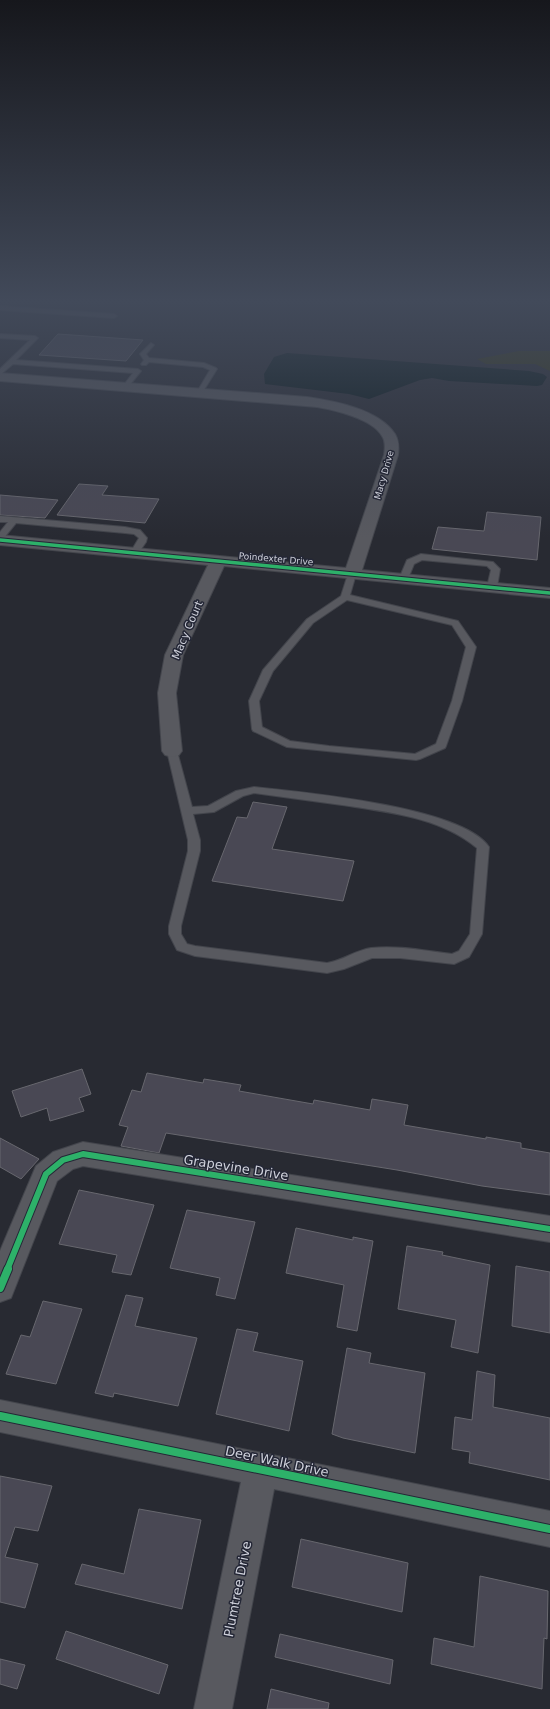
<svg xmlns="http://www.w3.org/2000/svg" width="550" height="1709" font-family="'DejaVu Sans',sans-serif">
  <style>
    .green { fill: #343617 }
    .water { fill: #051619 }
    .building { fill: #494854; stroke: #67676e }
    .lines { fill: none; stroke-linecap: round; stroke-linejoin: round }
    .service-casing { stroke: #43454c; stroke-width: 2 }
    .minor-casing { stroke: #43454c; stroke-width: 2 }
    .service { fill: #58595f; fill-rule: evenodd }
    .minor { fill: #58595f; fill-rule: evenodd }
    .cycleway-far2-casing { stroke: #242736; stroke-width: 5.5 }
    .cycleway-far1-casing { stroke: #242736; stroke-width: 8 }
    .cycleway-casing { stroke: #242736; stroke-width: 10 }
    .cycleway-far2 { stroke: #2db169; stroke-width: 3.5 }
    .cycleway-far1 { stroke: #2db169; stroke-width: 6 }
    .cycleway { stroke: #2db169; stroke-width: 8 }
    .labels { text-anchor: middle; stroke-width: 3; stroke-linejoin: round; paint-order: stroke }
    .far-street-label { font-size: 9px; fill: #cfd1db; stroke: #242736 }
    .street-label { font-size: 11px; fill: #cfd1db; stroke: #242736 }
    .near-street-label { font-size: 13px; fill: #cfd1db; stroke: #242736 }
  </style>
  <rect width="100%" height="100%" fill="#282a32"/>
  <path class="green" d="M519 351H550V371L535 364H486L477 359Z"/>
  <path class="water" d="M287 353 529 371 543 374 547 377 542 385 537 386 449 381 432 378 420 380 369 399 349 394 265 384 264 374 274 357Z"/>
  <path class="building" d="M58 334 143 340 126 361 39 355Z
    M79 484 108 486 102 495 159 499 145 523 57 515Z
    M0 495 58 500 45 518 0 515Z
    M487 512 541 517 537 560 432 549 438 527 484 531Z
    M253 802 287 807 272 849 354 861 343 901 212 881 237 817 247 818Z
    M82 1069 91 1094 79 1098 84 1111 50 1121 47 1108 21 1117 12 1091Z
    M147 1073 203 1083 204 1079 241 1085 239 1091 313 1104 314 1100 370 1110 372 1099 408 1105 404 1125 486 1139V1137L521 1143V1148L550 1153V1195L482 1186 397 1170 166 1133 159 1153 121 1146 128 1127 119 1125 132 1090 141 1092Z
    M0 1138 39 1159 21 1179 0 1167Z
    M79 1190 154 1205 131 1275 112 1272 117 1255 59 1244Z
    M187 1210 255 1222 235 1299 216 1295 220 1278 170 1268Z
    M296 1228 353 1240V1237L373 1241 357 1331 337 1327 344 1285 286 1273Z
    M407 1246 443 1252 442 1255 490 1265 478 1353 451 1347 456 1320 398 1309Z
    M516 1266 550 1272V1333L512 1326Z
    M126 1295 143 1298 135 1326 197 1338 178 1406 114 1393 113 1397 95 1393Z
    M43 1301 82 1309 56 1384 6 1374 21 1335 30 1337Z
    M237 1329 258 1333 253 1351 303 1361 289 1431 216 1414Z
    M347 1348 371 1353 369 1363 425 1373 415 1453 343 1438 332 1434Z
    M477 1371 495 1375 493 1407 550 1418V1480L469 1463 470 1452 452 1449 455 1417 472 1420Z
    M0 1476 52 1486 38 1531 15 1527 5 1557 38 1564 25 1608 0 1602Z
    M139 1509 201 1520 182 1609 75 1584 82 1564 124 1574Z
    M301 1539 408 1563 402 1612 292 1587Z
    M480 1576 548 1591 547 1639 544 1638 542 1689 431 1664 434 1638 474 1647Z
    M66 1631 168 1665 159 1694 56 1659Z
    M280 1634 393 1660 390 1684 275 1657Z
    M0 1659 25 1665 17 1689 0 1684Z
    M271 1689 329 1703 328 1709H267Z"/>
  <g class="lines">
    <g class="service-casing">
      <path id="service" d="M0 306 114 314 117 316 114 318 0 310Z
        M0 334 35 336 38 338 16 360 138 369 141 371 128 387 126 388 123 386 133 373 13 364 0 375V369L30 340 0 338Z
        M151 343 154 345 146 354 149 358 204 363 216 368 217 369 202 393 197 392 210 370 203 367 149 362 146 365H142L141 364 144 360 140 354Z
        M0 516 125 527 140 530 147 538 146 542 137 555 134 556 130 553 139 538 134 534 125 533 16 523 3 539 0 540V532L8 522H0Z
        M421 554 493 562 500 569 497 587 492 590 487 587 491 570 487 566 422 560 414 564 407 581H401L399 579 407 560Z
        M352 571 356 574 350 595 458 621 476 647 462 701 446 746 445 748 420 759 416 760 287 747 253 731 252 729 249 701 263 670 307 619 341 596 348 574ZM347 600 452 625 466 647 452 701 436 744 415 754 329 746 290 741 262 727 259 701 273 671 313 623Z
        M172 748 177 751 192 807 208 806 236 791 254 787C302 792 463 807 489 847L482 934 469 957 454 964 400 958H372L344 969 327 973 195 956 177 950 169 934V926L188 851V840L167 751ZM254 793C283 797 313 801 342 805 388 812 440 817 477 848L470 934 459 951 452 954C426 951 398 945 371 948 356 950 342 961 327 963L195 946 187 944 181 934V926L200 851V840L193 814 214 812 243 796Z"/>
    </g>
    <g class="minor-casing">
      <path id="minor" d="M0 373 307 397C334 401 379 409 395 434 399 441 399 447 398 455L362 570 550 588V598L224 566 183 655 176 693 182 751 179 755 172 757 165 755 162 751 158 693 165 655 208 565 0 545V535L346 568 384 455C385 449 386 442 382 436 373 419 335 410 317 407L0 381Z
        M83 1142 550 1216V1242L83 1166 73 1169 57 1181 11 1298 0 1302V1251L36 1166 53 1152Z
        M0 1400 550 1511V1547L274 1489 232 1709H194L241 1482 0 1432Z"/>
    </g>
    <use href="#service" class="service"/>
    <use href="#minor" class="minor"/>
    <g class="cycleway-far2-casing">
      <path id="cycleway-far2" d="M0 540 550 593"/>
    </g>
    <g class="cycleway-far1-casing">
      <path id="cycleway-far1" d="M7 1270 46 1174 63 1160 83 1154 550 1229"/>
    </g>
    <g class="cycleway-casing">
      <path id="cycleway" d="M0 1288 8 1269
        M0 1416 550 1529"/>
    </g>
    <use href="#cycleway-far2" class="cycleway-far2"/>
    <use href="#cycleway-far1" class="cycleway-far1"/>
    <use href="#cycleway" class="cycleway"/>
  </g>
  <linearGradient id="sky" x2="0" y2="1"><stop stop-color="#16171c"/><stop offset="0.56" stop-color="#424a5a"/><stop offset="1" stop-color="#424a5a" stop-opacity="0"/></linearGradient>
  <rect width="550" height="538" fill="url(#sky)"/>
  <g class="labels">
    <g class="far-street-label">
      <text transform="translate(384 475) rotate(-74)" y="3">Macy Drive</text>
      <text transform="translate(276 559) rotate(5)" y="3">Poindexter Drive</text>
    </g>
    <g class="street-label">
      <text transform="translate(187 630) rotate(-67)" y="4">Macy Court</text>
    </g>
    <g class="near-street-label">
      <text transform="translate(236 1167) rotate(9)" y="5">Grapevine Drive</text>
      <text transform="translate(277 1461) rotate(12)" y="5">Deer Walk Drive</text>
      <text transform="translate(237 1589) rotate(-79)" y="5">Plumtree Drive</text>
    </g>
  </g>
</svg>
